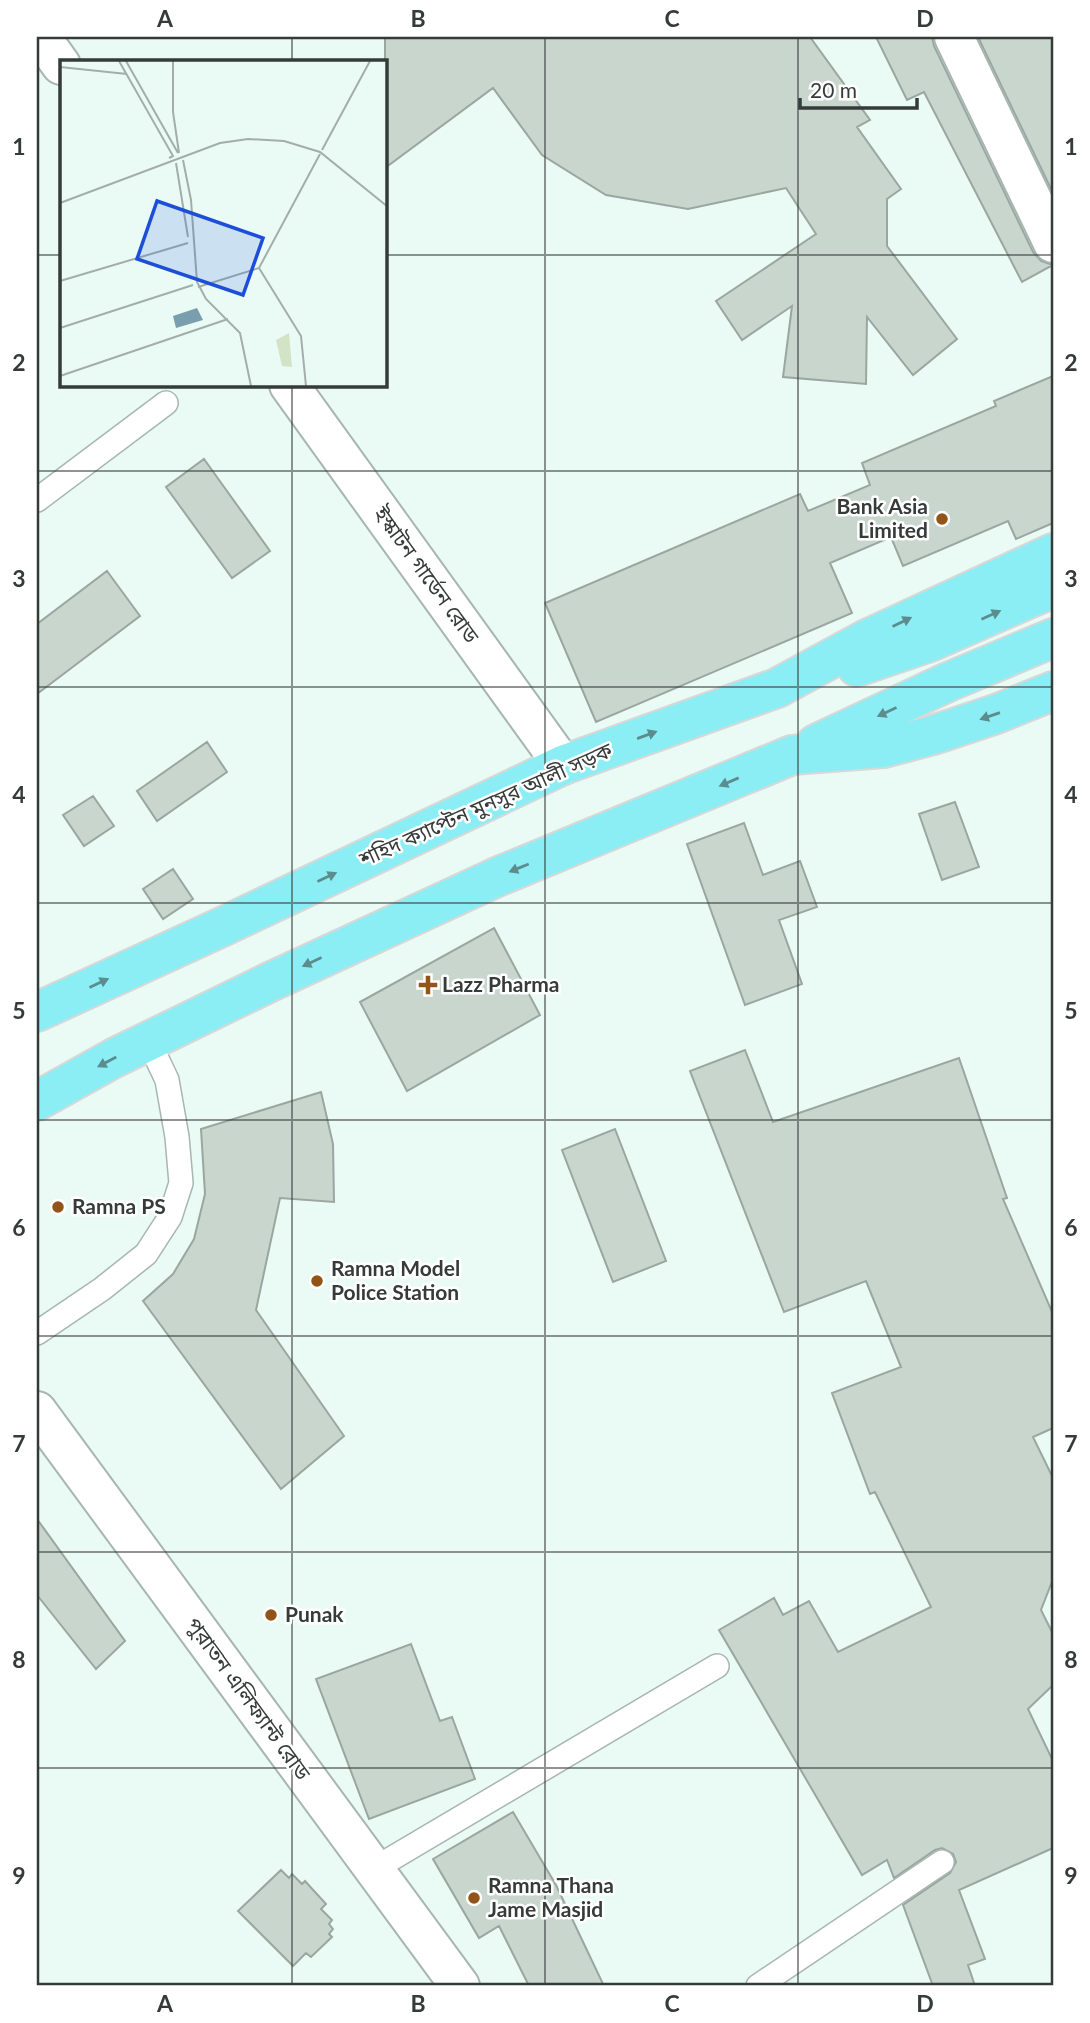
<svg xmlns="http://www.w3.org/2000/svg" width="1090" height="2023" font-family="Lato,'Noto Sans Bengali',sans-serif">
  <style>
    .building { fill: #c9d6cd; stroke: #9aa69e; stroke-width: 2 }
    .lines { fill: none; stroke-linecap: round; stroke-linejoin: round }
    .lane-casing { stroke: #a7b6b2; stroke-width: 26 }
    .street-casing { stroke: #a7b6b2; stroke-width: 42 }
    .secondary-casing { stroke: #a7b6b2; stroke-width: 42 }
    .primary-casing { stroke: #d7d8d7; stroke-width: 42 }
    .lane { stroke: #fff; stroke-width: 23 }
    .street { stroke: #fff; stroke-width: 38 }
    .secondary { stroke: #fff; stroke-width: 38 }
    .primary { stroke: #8beef4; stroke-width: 38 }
    .oneway { fill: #5c8c8d }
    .grid { fill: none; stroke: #353b39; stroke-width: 2; stroke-opacity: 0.55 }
    .poi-dot { fill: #925418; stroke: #fff; stroke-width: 2.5 }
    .labels { text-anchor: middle; stroke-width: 5; stroke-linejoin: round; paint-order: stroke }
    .poi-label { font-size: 21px; font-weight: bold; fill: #353b39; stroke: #fff; text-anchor: start }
    .street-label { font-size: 21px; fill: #353b39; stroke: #fff }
    .inset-road { fill: none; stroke: #a2aeaa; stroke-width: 2 }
    .view { fill: #1d4ed8; fill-opacity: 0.15; stroke: #1d4ed8; stroke-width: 3.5 }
    .inset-edge { fill: none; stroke: #353b39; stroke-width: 3.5 }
    .neatline { fill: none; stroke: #353b39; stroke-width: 2.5 }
    .grid-label { font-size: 23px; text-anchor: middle; font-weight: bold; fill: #353b39 }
  </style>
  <rect width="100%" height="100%" fill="#eafbf6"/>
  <path class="building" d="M385 37H810L870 120 857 127 901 189 887 199V246L957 339 913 375 867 317 866 384 783 377 792 306 742 340 716 301 816 234 786 188 688 209 606 195 542 155 493 88 385 168Z
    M876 37H932L934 46 1033 252 1041 261 1053 265 1022 282 924 92 907 100Z
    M978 37H1053V193Z
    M1053 376V523L1016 539 1008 521 903 566 891 537 830 563 852 613 596 722 545 603 800 494 808 511 870 485 862 463 996 406 994 401Z
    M204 459 270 551 232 578 166 487Z
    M107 571 140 616 37 694V624Z
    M207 742 227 772 157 821 137 791Z
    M93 796 114 826 84 846 63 815Z
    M955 802 979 867 942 880 919 814Z
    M744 823 763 875 800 861 817 907 779 920 802 984 745 1005 687 844Z
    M173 869 193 899 163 919 143 889Z
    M494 928 540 1015 407 1091 360 1002Z
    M745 1050 773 1122 959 1058 1007 1198 1003 1199 1053 1314V1428L1033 1437 1053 1478V1579L1041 1610 1053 1634V1685L1028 1709 1053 1761V1848L959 1890 985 1959 968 1965 975 1986H933L903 1905 950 1873 956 1862 953 1854 942 1848 935 1850 894 1878 887 1860 862 1875 719 1630 774 1598 783 1615 809 1601 838 1652 931 1607 875 1492 870 1494 832 1393 901 1367 866 1281 784 1312 690 1071Z
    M321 1092 333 1144 334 1202 280 1198 256 1310 344 1436 281 1489 143 1301 173 1274 194 1239 205 1194 201 1129Z
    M615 1129 666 1261 613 1282 562 1150Z
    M37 1519 125 1641 96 1669 37 1595Z
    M411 1644 440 1721 452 1717 475 1779 369 1819 316 1679Z
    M513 1812 556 1885 604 1986H529L499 1926 479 1938 433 1859Z
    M281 1870 289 1878 292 1874 302 1884 305 1881 326 1904 321 1909 332 1920 329 1924 333 1929 329 1934 332 1937 311 1957 306 1953 293 1966 238 1911Z"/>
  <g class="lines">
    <g class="lane-casing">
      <path id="lane" d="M37 500 166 403
        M37 1333 102 1289 146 1254 170 1217 181 1183 177 1137 167 1080 149 1042
        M374 1869 717 1666
        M758 1986 942 1862"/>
    </g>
    <g class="street-casing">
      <path id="street" d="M954 37 1053 243"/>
    </g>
    <g class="secondary-casing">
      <path id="secondary" d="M41 37 61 65
        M289 385 563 765
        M37 1411 460 1986"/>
    </g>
    <g class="primary-casing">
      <path id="primary" d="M857 667 930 642 1053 588
        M816 744 948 682 1053 638
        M37 1012 224 926 563 765 777 688 867 639 1053 553
        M37 1101 114 1058 270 982 497 877 792 755 884 748 933 735 996 714 1053 691"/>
    </g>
    <use href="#lane" class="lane"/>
    <use href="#street" class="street"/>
    <use href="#secondary" class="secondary"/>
    <use href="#primary" class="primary"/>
  </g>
  <defs><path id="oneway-solid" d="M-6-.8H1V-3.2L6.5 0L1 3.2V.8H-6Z" transform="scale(1.75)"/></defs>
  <g class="oneway">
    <use href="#oneway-solid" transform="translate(991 615) rotate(-24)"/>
    <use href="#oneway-solid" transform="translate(902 622) rotate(-26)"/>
    <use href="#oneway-solid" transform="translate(887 712) rotate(155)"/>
    <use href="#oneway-solid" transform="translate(990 716) rotate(161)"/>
    <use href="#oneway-solid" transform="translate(647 735) rotate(-20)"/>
    <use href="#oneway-solid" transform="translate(729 782) rotate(157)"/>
    <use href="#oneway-solid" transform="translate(519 868) rotate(158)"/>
    <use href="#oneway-solid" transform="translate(327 877) rotate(-25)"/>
    <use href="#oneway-solid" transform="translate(312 962) rotate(155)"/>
    <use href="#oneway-solid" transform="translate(99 983) rotate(-25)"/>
    <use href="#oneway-solid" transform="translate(107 1062) rotate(152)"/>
  </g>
  <path class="grid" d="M292 37V61M545 37V1986M798 37V1986M37 255H61M385 255H1053M292 385V1986M37 471H1053M37 687H1053M37 903H1053M37 1120H1053M37 1336H1053M37 1552H1053M37 1768H1053"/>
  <g class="poi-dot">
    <circle cx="942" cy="519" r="7"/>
    <path d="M424.5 974.5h7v7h7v7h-7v7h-7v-7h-7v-7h7z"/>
    <circle cx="58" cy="1207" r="7"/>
    <circle cx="317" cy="1281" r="7"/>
    <circle cx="271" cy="1615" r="7"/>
    <circle cx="474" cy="1898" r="7"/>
  </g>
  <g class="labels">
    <g class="poi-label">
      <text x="928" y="514" text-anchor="end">Bank Asia<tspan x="928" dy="24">Limited</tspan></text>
      <text x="442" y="992">Lazz Pharma</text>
      <text x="72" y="1214">Ramna PS</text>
      <text x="331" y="1276">Ramna Model<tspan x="331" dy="24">Police Station</tspan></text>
      <text x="285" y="1622">Punak</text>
      <text x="488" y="1893">Ramna Thana<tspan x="488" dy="24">Jame Masjid</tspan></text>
    </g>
    <g class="street-label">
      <text transform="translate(426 575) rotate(54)" y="7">ইস্কাটন গার্ডেন রোড</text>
      <text transform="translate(486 805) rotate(-24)" y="7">শহিদ ক্যাপ্টেন মুনসুর আলী সড়ক</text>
      <text transform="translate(248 1699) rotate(54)" y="7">পুরাতন এলিফ্যান্ট রোড</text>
    </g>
  </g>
  <g transform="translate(60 60)">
    <rect width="327" height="327" fill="#eafbf6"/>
    <path d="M229 273 232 307 222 306 216 280Z" fill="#d3e3c5"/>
    <path d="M137 248 143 260 116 268 113 256Z" fill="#799ead"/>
    <path class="inset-road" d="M59 1 113 96 109 98M66 1 118 93M113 1V52L119 93M0 7 67 14M262 90 310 1M123 100 131 140 137 222 146 239 180 273 191 326M116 103 128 177M0 143 160 83 188 79 224 81 260 92 328 147M199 208 241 276 246 326M0 221 128 183M138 227 199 208 260 94M0 268 133 225M0 316 168 259"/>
    <path class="view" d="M97 141 203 178 183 235 77 199Z"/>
    <rect width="327" height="327" class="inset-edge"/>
  </g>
  <rect width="1090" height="2023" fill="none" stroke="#ffffff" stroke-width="77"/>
  <path d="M800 98v10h117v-10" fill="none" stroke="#353b39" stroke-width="3.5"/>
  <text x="810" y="98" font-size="21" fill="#353b39" stroke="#ffffff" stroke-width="5" paint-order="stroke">20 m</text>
  <rect x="38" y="38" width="1014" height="1946" class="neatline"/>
  <g class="grid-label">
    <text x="165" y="27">A</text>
    <text x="418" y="27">B</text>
    <text x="672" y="27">C</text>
    <text x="925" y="27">D</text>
    <text x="19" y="155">1</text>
    <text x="1071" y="155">1</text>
    <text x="19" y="371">2</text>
    <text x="1071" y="371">2</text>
    <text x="19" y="587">3</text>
    <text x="1071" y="587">3</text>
    <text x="19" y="803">4</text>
    <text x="1071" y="803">4</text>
    <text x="19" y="1019">5</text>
    <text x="1071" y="1019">5</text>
    <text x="19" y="1236">6</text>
    <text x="1071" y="1236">6</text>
    <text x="19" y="1452">7</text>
    <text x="1071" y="1452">7</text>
    <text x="19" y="1668">8</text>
    <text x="1071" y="1668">8</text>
    <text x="19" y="1884">9</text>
    <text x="1071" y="1884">9</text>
    <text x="165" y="2012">A</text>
    <text x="418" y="2012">B</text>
    <text x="672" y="2012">C</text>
    <text x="925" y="2012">D</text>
  </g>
</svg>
